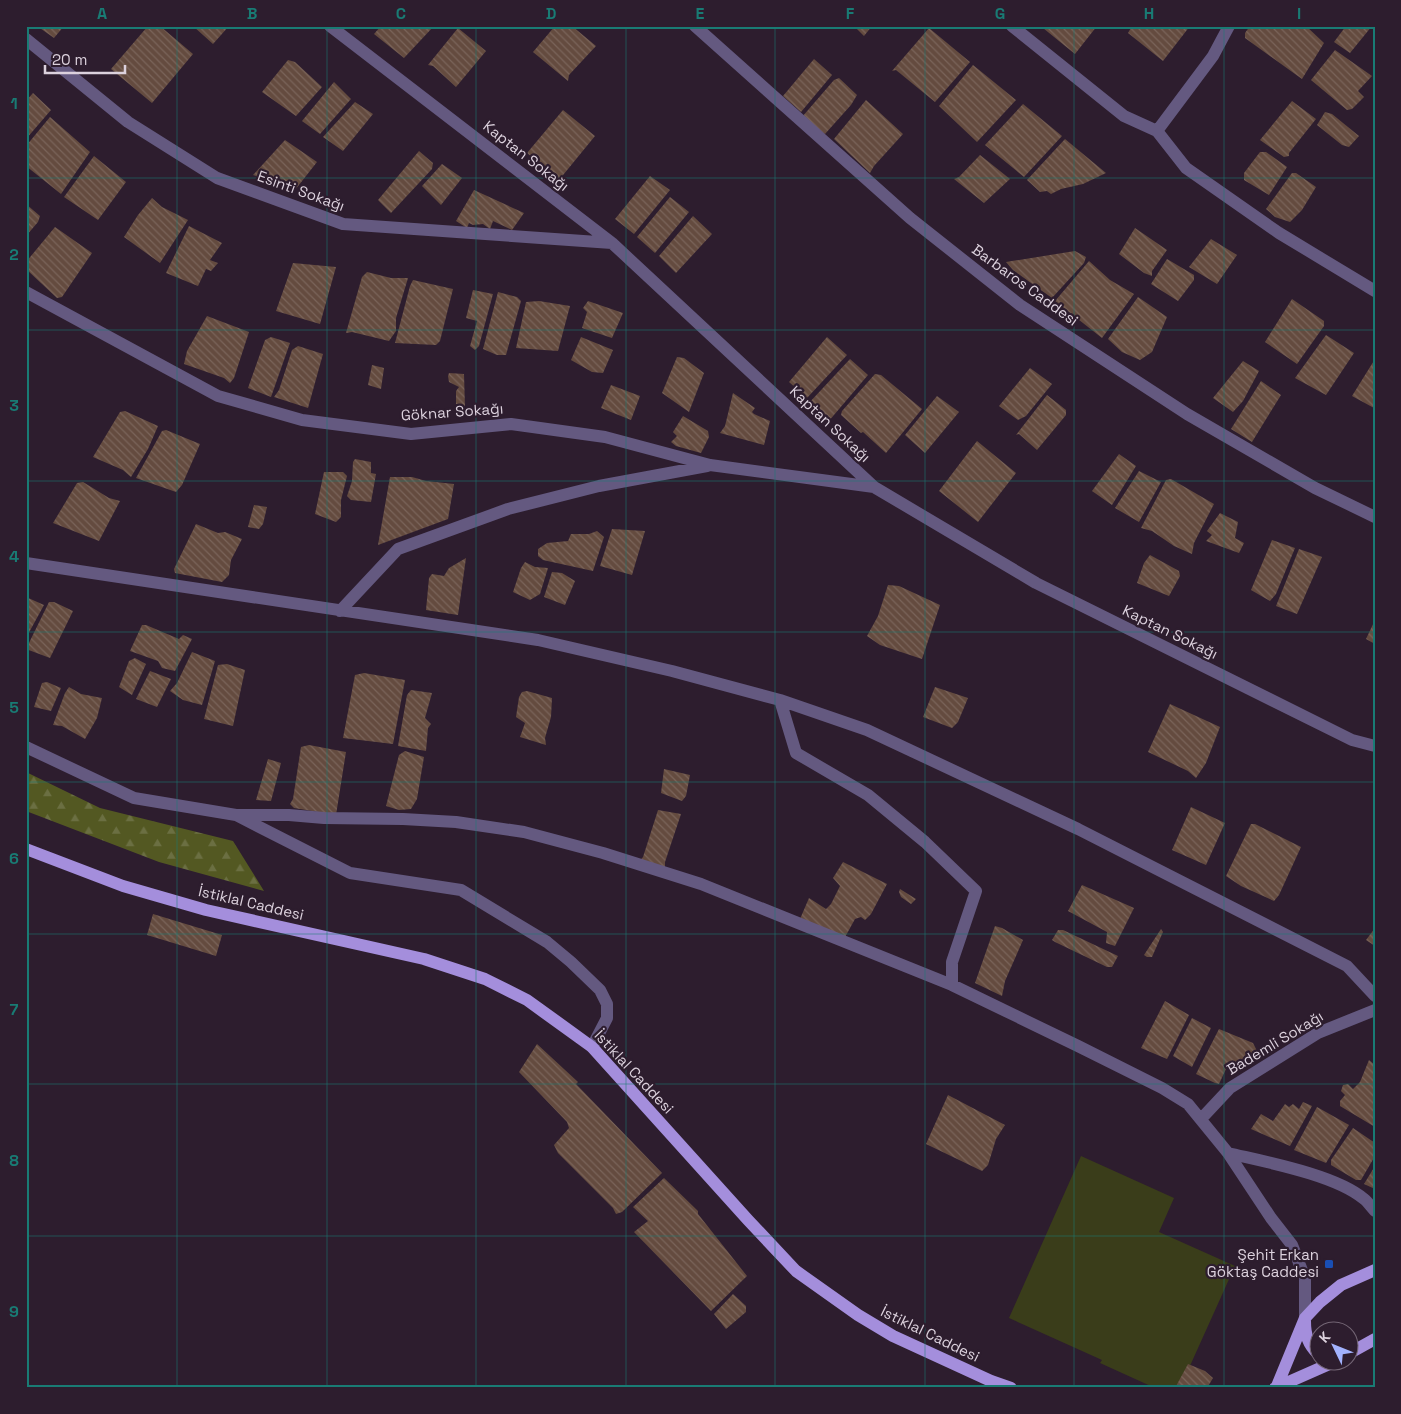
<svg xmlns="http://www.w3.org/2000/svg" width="1401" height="1414" font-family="'Space Grotesk',sans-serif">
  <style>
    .forest { fill: url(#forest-firs) }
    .garden { fill: #3a3d1a }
    .building { fill: url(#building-back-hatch) }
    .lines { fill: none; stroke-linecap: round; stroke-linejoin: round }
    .minor { stroke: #645980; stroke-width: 12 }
    .major { stroke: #a48edc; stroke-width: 12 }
    .grid { fill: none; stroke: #197b74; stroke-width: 1; stroke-opacity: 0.55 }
    .transit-dot { fill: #1a4fb4; stroke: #2d1d2e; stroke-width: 2 }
    .labels { text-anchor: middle; stroke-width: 4.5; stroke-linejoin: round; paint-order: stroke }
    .street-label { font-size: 15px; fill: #dcd1dd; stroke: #2d1d2e }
    .poi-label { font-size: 15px; fill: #dcd1dd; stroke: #2d1d2e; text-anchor: end }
    .neatline { fill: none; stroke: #197b74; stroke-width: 2 }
    .grid-label { font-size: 16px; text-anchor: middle; font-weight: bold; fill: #197b74 }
  </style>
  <defs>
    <pattern id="forest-firs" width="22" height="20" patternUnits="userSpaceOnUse" patternTransform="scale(1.25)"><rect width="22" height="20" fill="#535822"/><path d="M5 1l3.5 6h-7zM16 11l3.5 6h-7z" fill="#6b6f42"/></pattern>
    <pattern id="building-back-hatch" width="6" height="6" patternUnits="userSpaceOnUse" patternTransform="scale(1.25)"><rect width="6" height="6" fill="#644b3f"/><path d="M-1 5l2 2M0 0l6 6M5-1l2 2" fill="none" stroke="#7a645a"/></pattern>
  </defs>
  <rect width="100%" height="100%" fill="#2d1d2e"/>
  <path class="forest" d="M26 772 100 808 233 841 264 891 159 862 26 811Z"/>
  <path class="garden" d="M1081 1156 1174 1198 1159 1232 1235 1266 1180 1388H1155L1100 1363 1102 1360 1009 1318Z"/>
  <path class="building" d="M37 26H64L54 38Z
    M148 26H160L193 54 152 103 111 69Z
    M193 26H229L213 44Z
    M381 26H434L404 58 374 34Z
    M555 26H572L596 46 569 75 568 81 533 52Z
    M854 26H872L864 36Z
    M1043 26H1097L1075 54 1043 28Z
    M1132 26H1190L1163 61 1128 33Z
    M1250 26H1306L1324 43 1302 79 1245 38V33Z
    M1346 26H1372L1350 53 1334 42Z
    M458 28 486 51 456 87 433 66 428 65Z
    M929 28 970 62 935 102 896 70 892 71Z
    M1335 50 1372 76 1358 91 1364 97 1352 109 1347 110 1311 80Z
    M814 59 832 75 801 112 783 96Z
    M288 60 295 62 322 87 296 116 262 92Z
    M973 65 1016 100 977 142 939 106Z
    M839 78 857 95 851 105 825 134 802 117 834 80Z
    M334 82 351 99 320 134 302 121Z
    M33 93 51 110 26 139V101Z
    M866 100 903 134 874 166 870 173 834 139Z
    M1292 101 1316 119 1289 153V156L1284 157 1260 140Z
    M355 102 373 114 343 151 323 137Z
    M1023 104 1062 136 1024 177 985 145Z
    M563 110 595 136 559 180 527 153Z
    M1325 112 1332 114 1359 136 1349 147 1342 145 1317 125Z
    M50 117 90 152 61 194 26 166V146Z
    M1065 139 1106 173 1083 184 1061 189 1051 194 1047 191 1040 192 1027 180Z
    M285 140 317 162 295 190 253 175Z
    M419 151 433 163 432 169 391 213 378 200Z
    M1260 152H1266L1287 167 1269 195 1244 180V173Z
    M980 155 1010 179 984 203 954 179 959 177Z
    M94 156 126 182 98 220 64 197Z
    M442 164 462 178 441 205 422 186Z
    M1292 173H1296L1316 187 1302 210 1290 222 1275 217 1266 209Z
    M650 176 670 190 634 234 615 219Z
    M474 190 524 213 512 230 493 221 490 229 483 224 473 225 469 223 467 228 456 221Z
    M670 197 689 212 655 253 637 237Z
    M152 198 162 207 188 220 160 263 124 237 138 215Z
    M26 204 40 216 38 222 26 236Z
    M693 216 712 234 676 273 659 256Z
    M189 226 222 243 210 260 218 263 211 271 206 269 198 286 166 273Z
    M55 227 92 253 62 297 57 298 26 269V262Z
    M1135 228 1167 250 1152 271V276L1144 273 1119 254Z
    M1211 239 1237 255 1217 284 1189 267Z
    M1075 251 1086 257 1084 263 1052 298 1013 270 1006 262Z
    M1167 259 1194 275V280L1178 301 1151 284Z
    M1089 261 1110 280 1134 294 1102 338 1055 301Z
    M293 263 336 267 320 324 276 311Z
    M367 272 391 278H408L396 318V331L389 341 352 332 346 333 362 277Z
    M413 280 453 289 440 341 436 345 395 343 410 286Z
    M473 290 493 294 479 346 475 350 470 346 477 321 466 318Z
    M498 292 517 297 521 301 506 355H497L483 349Z
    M1138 297 1167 317 1152 352 1140 360 1122 352 1108 339Z
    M1292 299 1324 321V326L1297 364 1265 342Z
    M539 301 570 306 558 351 516 348 526 302Z
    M588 301 623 313 612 338 582 328 587 312 583 308Z
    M207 316 249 332 234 378 230 383 224 378 184 364 187 351Z
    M1326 335 1354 353 1326 395 1295 378Z
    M271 337 290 343 271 397 248 388 265 340Z
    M581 337 613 350 603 373 592 372 571 360Z
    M827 337 847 355 807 398 789 382Z
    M298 346 323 354 308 408 274 397 279 390 292 350Z
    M677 357 684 358 704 373 689 412 662 393Z
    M850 359 868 375 828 422 808 404Z
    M1375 359V406L1374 408 1352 396Z
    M1243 361 1259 371 1243 401 1233 412 1213 398Z
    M372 365 384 368 381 389 368 385Z
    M1030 368 1052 384 1026 416 1018 420 999 406Z
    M449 373 464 374 465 408 456 404V391L459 387 449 382 448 376Z
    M875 374 881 375 922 409 886 453 863 432 861 433 841 415 842 411Z
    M1261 381 1281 395 1252 442 1231 429Z
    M611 385 640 396 631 420 601 408Z
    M733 393 755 408 752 412 754 414 770 421 764 445 720 433 725 426Z
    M1047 395 1066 410V415L1037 450 1019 434 1016 435Z
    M937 396 959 412 925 453 905 435Z
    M125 411 158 426 148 449 131 477 123 470 93 457 120 412Z
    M683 416 708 431 709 437 701 453 676 446 671 442 677 436 673 432Z
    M166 430 200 444 182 485 176 492 136 478 162 431Z
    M977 441 1016 473 978 522 939 491Z
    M1119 454 1136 466 1112 505 1092 491Z
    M355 459 371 462V473L376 474 371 502 351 500 347 496 352 481 353 462Z
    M1139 471 1161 482 1139 522 1115 508Z
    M324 472H343L347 476 341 500V517L336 522 315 514Z
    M390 477H412L426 481 454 484 448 519 378 545Z
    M1171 479 1214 504 1194 543 1192 554 1174 546 1152 531 1141 528 1166 480Z
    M83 482 109 498 120 501 99 541 53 523 77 483Z
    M254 505 267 507 263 524 259 529 248 527Z
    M1220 513 1238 522 1235 538 1244 543 1239 553 1206 541 1212 535 1207 531Z
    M196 524 218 533 225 532 242 539 231 560 229 575 222 582 175 573 174 569Z
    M612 529 645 531 632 575 600 566Z
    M597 531 604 537 593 571 543 560 538 556V549L547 543 568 541 571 534H589Z
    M1272 540 1295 548 1276 594 1270 601 1251 590Z
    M1299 549 1322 557 1297 614 1276 606Z
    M1150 555 1179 571 1180 576 1169 596 1137 583 1144 563Z
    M466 558 458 615 426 610 429 578 432 574 444 576 449 568Z
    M525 562 535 567 548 568 540 594 530 600 513 592 521 568Z
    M552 572 562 573 575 581 565 605 544 597Z
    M888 585 899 586 940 605 922 659 880 645 867 636 878 616Z
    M26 597 44 605 26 638Z
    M49 602H54L73 611 50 658 26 649Z
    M1375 620V644L1366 639Z
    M142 625H146L179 639 183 635 192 639 175 671 162 668 158 661 130 651Z
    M192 652 215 661 202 705 183 700 170 691 177 683Z
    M135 658 146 664 132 695 119 687 129 661Z
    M227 664 245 670 233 726 204 719 218 665Z
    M150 671 171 679 157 707 136 699Z
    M364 673 405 680 393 744 343 738 355 675Z
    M47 682 61 688 51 711 34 707 42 683Z
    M69 687 81 694 102 698 97 718 85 739 62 726 53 725 65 693Z
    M935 687 968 698 958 722 952 728 923 717Z
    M411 690 432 693 425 718 431 724 428 728 426 751 398 746 407 695Z
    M527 691 552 698 551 717 545 738 546 745 520 737 525 723 516 717 519 697 522 692Z
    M1170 704 1220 727 1206 763 1196 778 1188 771 1148 752Z
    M309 745 346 752 336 815 294 808 290 804 293 799 301 747Z
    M405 751 424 757 417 799 411 809 399 810 386 806 399 755Z
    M268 759 281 763 271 801 256 800Z
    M664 769 690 775 686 796 682 801 661 793Z
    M1191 807 1225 823 1206 865 1172 850Z
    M658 810 681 814 665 862V871L638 863 643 857Z
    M1251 824H1255L1301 847 1279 895 1274 901 1241 886 1226 876Z
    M843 862 887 884 871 914 865 920 861 917 855 919 844 939 800 919 809 898 826 909 831 904 840 886 833 878Z
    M1082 885 1134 908 1115 946 1106 943 1107 932 1068 911Z
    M900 889 916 899 911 904 901 897 899 892Z
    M153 914 222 935 216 956 147 935Z
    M995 926 1002 928 1023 940 1005 981 1002 996 975 983Z
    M1375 928V946L1366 940Z
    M1161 929 1163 932 1152 957H1147L1144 955Z
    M1058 930H1063L1118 956 1112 967H1107L1055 942 1052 940Z
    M1165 1001 1189 1015 1167 1059 1141 1048Z
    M1192 1018 1211 1028 1192 1067 1173 1056Z
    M1219 1029 1253 1043 1257 1051 1253 1060 1243 1058 1237 1073 1231 1068 1226 1069 1219 1084 1215 1083 1196 1074Z
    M537 1044 578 1082 576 1084 662 1173 622 1212 616 1214 613 1208 558 1153 554 1145 569 1128 567 1122 519 1072Z
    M1369 1060 1375 1065V1127L1340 1106V1101L1345 1095 1341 1091 1343 1085 1348 1084 1353 1089 1360 1082Z
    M948 1095 1005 1125 996 1139 988 1165 982 1171 926 1144Z
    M1303 1102 1312 1106 1290 1146 1251 1129 1261 1114 1273 1121 1285 1104 1289 1107 1293 1104 1299 1109Z
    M1317 1107 1349 1125 1326 1163 1294 1150Z
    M1353 1128 1375 1143V1156L1361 1180H1356L1331 1165V1160Z
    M1375 1166V1189L1364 1184Z
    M664 1178 698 1211V1214L747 1276 711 1311 634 1232 648 1221 633 1207Z
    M733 1294 746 1306V1312L726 1329 714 1314Z
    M1188 1364 1205 1371 1213 1378 1207 1388H1175Z"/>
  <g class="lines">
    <path class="minor" d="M330 26 612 243 874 487 1036 583 1352 740 1375 746
      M695 26 910 218 1020 305 1187 414 1315 488 1375 517
      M1012 26 1124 116 1157 131 1186 168 1279 233 1375 291
      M26 39 128 122 217 178 343 224 612 243
      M1157 131 1213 56 1229 26
      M26 292 218 396 302 420 411 434 511 424 605 437 710 465 874 487
      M26 563 538 640 672 671 780 700 867 730 1078 829 1347 966 1375 996
      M340 611 398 549 508 509 599 486 707 466
      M780 700 796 753 868 795 925 842 976 891 952 962V985
      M26 747 134 798 236 815 350 873 461 890 547 942 571 962 600 990 607 1004V1018L592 1047
      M236 815H289L324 818 403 819 456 822 524 832 603 853 701 884 952 985 1078 1046 1162 1088 1188 1104 1228 1153 1271 1218 1292 1245 1305 1278V1318
      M1201 1119 1230 1088 1318 1033 1375 1010
      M1228 1153C1266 1162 1336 1175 1364 1199 1368 1202 1371 1207 1375 1211"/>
    <path class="major" d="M26 849 123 886 206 910 424 959 485 979 527 1000 592 1047 748 1220 796 1271 858 1315 893 1336 991 1381 1011 1388
      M1305 1321C1305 1335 1308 1344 1318 1354
      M1348 1354 1375 1339
      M1277 1386 1305 1318 1320 1302 1341 1285 1375 1270
      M1275 1388 1334 1362"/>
  </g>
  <path class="grid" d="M177 26V1388M327 26V1388M476 26V1388M626 26V1388M775 26V1388M925 26V1388M1074 26V1388M1224 26V1388M26 178H1375M26 330H1375M26 481H1375M26 632H1375M26 782H1375M26 934H1375M26 1084H1375M26 1236H1375"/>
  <rect class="transit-dot" x="1324" y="1259" width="10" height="10" rx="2.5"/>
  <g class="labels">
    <g class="street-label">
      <text transform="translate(526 156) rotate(38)" y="5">Kaptan Sokağı</text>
      <text transform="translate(301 191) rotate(20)" y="5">Esinti Sokağı</text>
      <text transform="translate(1025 285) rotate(36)" y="5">Barbaros Caddesi</text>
      <text transform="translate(452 412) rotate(-4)" y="5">Göknar Sokağı</text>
      <text transform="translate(830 424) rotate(43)" y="5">Kaptan Sokağı</text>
      <text transform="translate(1170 632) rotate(26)" y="5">Kaptan Sokağı</text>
      <text transform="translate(251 903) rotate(13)" y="5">İstiklal Caddesi</text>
      <text transform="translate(1275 1043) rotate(-31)" y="5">Bademli Sokağı</text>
      <text transform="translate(634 1072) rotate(47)" y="5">İstiklal Caddesi</text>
      <text transform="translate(930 1334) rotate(26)" y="5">İstiklal Caddesi</text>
    </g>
    <g class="poi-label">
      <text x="1319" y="1260">Şehit Erkan<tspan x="1319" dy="17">Göktaş Caddesi</tspan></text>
    </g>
  </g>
  <rect width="1401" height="1414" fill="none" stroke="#2d1d2e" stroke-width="55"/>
  <g transform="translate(1334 1346) rotate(313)"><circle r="24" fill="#2d1d2e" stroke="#736574"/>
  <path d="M0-4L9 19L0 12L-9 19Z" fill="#a2b2fd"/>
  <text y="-8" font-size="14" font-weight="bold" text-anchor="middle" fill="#dcd1dd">K</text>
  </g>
  <path d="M45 65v8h80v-8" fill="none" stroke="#dcd1dd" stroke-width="2.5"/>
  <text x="52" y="65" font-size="15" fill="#dcd1dd" stroke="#2d1d2e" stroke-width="4" paint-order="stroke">20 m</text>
  <rect x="28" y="28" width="1346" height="1358" class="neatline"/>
  <g class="grid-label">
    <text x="102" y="19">A</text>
    <text x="252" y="19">B</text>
    <text x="401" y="19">C</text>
    <text x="551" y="19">D</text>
    <text x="700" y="19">E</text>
    <text x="850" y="19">F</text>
    <text x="1000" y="19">G</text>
    <text x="1149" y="19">H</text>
    <text x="1299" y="19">I</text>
    <text x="14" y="109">1</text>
    <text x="14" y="260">2</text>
    <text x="14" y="411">3</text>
    <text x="14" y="562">4</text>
    <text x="14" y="713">5</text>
    <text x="14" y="864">6</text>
    <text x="14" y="1015">7</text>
    <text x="14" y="1166">8</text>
    <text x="14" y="1317">9</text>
  </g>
</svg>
